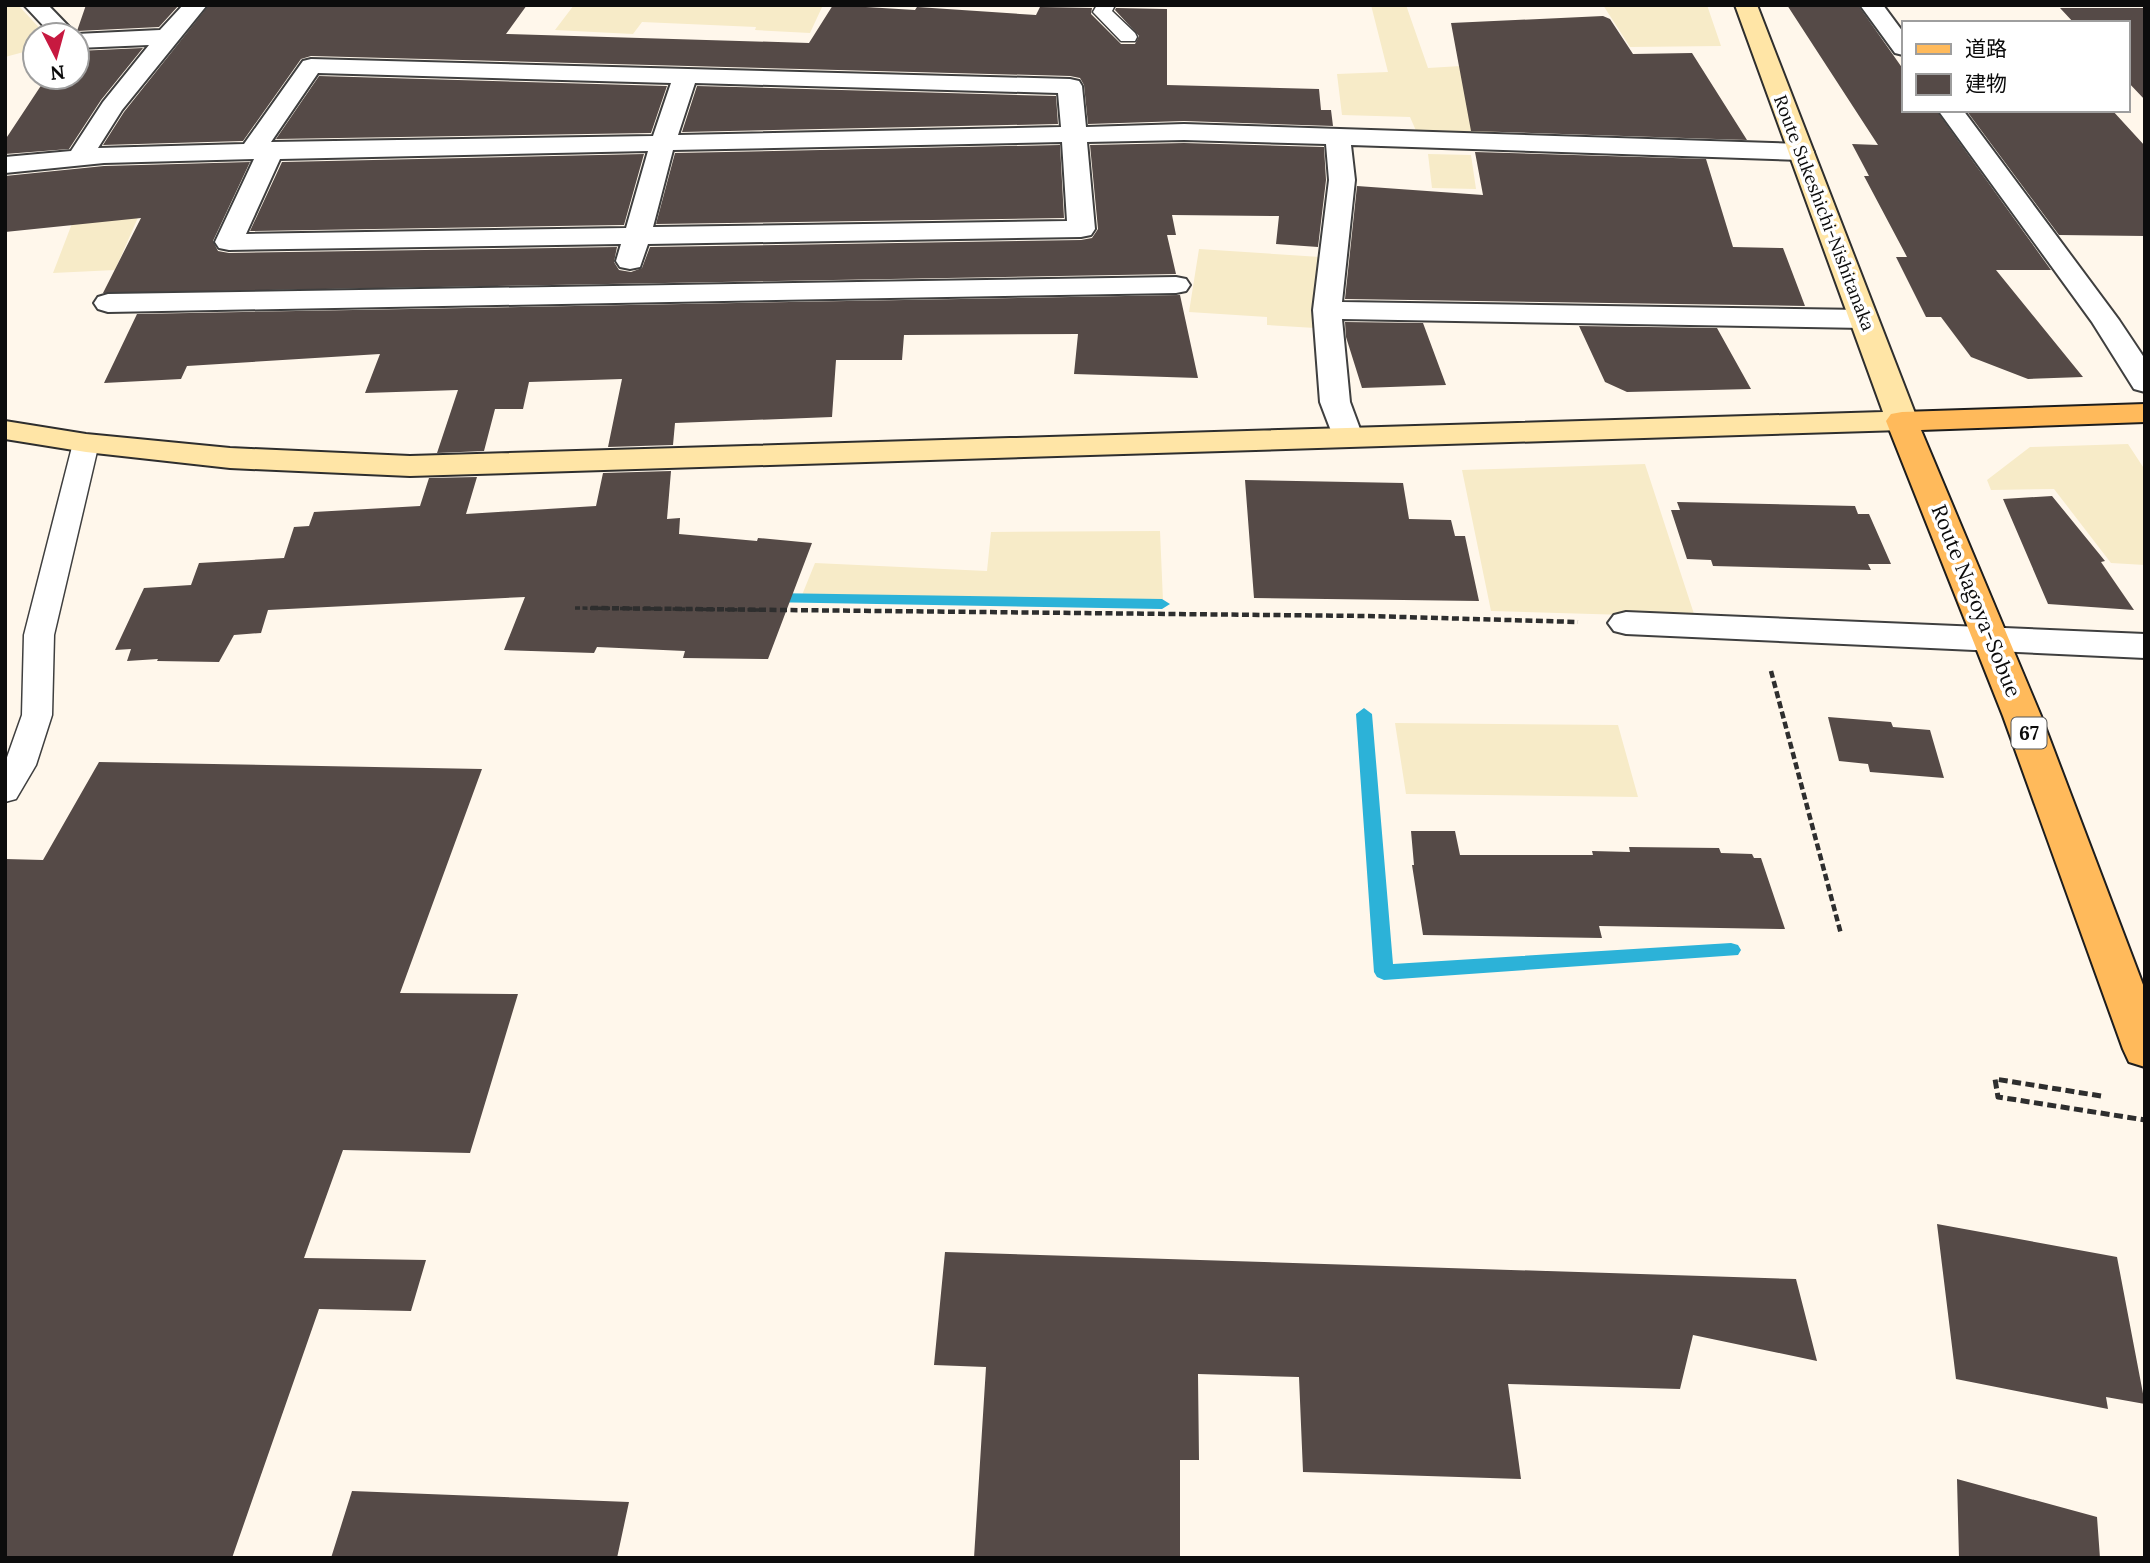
<svg xmlns="http://www.w3.org/2000/svg" width="2150" height="1563" font-family="Lora,'Noto Sans JP',serif">
  <style>
    .farmland { fill: #f7ebc8 }
    .lines { fill: none; stroke-linecap: round; stroke-linejoin: round }
    .stream { fill: #2cb2d8; fill-rule: evenodd }
    .building { fill: #554a47 }
    .lane-casing { stroke: #3f3f3f; stroke-width: 3 }
    .street-casing { stroke: #3f3f3f; stroke-width: 4 }
    .secondary-casing { stroke: #2e2e2e; stroke-width: 4 }
    .primary-casing { stroke: #1d1d1d; stroke-width: 4 }
    .path-far2 { stroke: #2e2e2e; stroke-width: 3.5; stroke-dasharray: 5 2.5; stroke-linecap: butt }
    .path-far1 { stroke: #2e2e2e; stroke-width: 4.5; stroke-dasharray: 7 3.5; stroke-linecap: butt }
    .path { stroke: #2e2e2e; stroke-width: 5; stroke-dasharray: 9 4.5; stroke-linecap: butt }
    .lane { fill: #fff; fill-rule: evenodd }
    .street { fill: #fff; fill-rule: evenodd }
    .secondary { fill: #ffe5a6; fill-rule: evenodd }
    .primary { fill: #ffba5b; fill-rule: evenodd }
    .labels { text-anchor: middle; stroke-width: 7; stroke-linejoin: round; paint-order: stroke }
    .far-street-label { font-size: 18px; fill: #0c0c0c; stroke: #fff }
    .shield { fill: #fff; stroke: #555; stroke-width: 2 }
    .shield-label { font-size: 19px; font-weight: bold; fill: #0c0c0c }
    .street-label { font-size: 21px; fill: #0c0c0c; stroke: #fff }
  </style>
  <rect width="100%" height="100%" fill="#fff7eb"/>
  <path class="farmland" d="M5 5H18L46 35H35V49L5 57Z
    M574 5H823L810 33 755 30 756 27 642 22 633 34 555 30Z
    M1371 5H1406L1428 68 1477 65 1499 135 1417 133 1410 117 1342 115 1337 74 1388 72Z
    M1603 5H1707L1721 46 1630 47Z
    M1428 154 1471 155 1476 189 1432 188Z
    M154 181 115 270 53 273 83 195Z
    M1199 249 1320 257 1315 328 1267 325V317L1189 312Z
    M2128 444 2145 470V565L2111 563 2054 489 1991 490 1987 480 2030 447Z
    M1645 464 1695 617 1491 611 1462 470Z
    M1160 531 1163 601 802 595 815 563 987 571 991 532Z
    M1395 723 1618 725 1638 797 1406 794Z"/>
  <g class="lines">
    <path class="stream" d="M770 593 1162 599 1170 604 1162 609 764 602 762 598 764 594Z
      M1364 708 1372 714 1393 964 1731 943 1738 945 1741 950 1738 955 1384 980 1377 977 1374 972 1356 714Z"/>
  </g>
  <path class="building" d="M86 5H179L159 27 77 31Z
    M209 5H527L506 34 809 43 833 5 915 10 917 7 1036 15 1040 7 1092 8 1091 14 1121 44H1135L1139 36 1115 10 1116 8 1167 9V85L1319 89 1321 110H1331L1333 126 1184 121 1088 124 1084 85 1080 78 1070 76 311 56 301 59 243 141 103 145 124 112Z
    M1787 5H1858L1903 69V110H1936L2051 270H1996L2083 377 2028 379 1971 357 1941 317H1926L1896 257H1907L1864 176H1869L1852 144 1878 145Z
    M2060 8H2145V100L2127 81V23H2074Z
    M1603 16 1610 19 1633 54 1692 53 1747 140 1471 131 1451 23Z
    M143 48 101 100 69 149 5 154V140L46 78 77 77V51Z
    M319 76 667 86 651 133 276 139Z
    M697 86 1056 96 1058 124 682 132Z
    M1966 110H2112L2145 146V236L2059 235Z
    M1184 143 1324 147 1326 180 1318 247 1276 244 1279 216 1172 215 1176 235H1167L1176 274 103 293 141 218 5 232V176L104 166 250 162 213 241 218 251 229 253 617 247 614 262 619 270 631 272 642 268 650 247 1081 240 1092 238 1098 229 1090 145Z
    M1060 145 1064 218 656 224 675 153Z
    M1475 152 1706 159 1733 247 1783 248 1805 306 1345 299 1357 186 1483 195Z
    M644 154 624 225 250 231 282 162Z
    M1180 295 1198 378 1074 374 1078 334 904 335 902 360H836L832 417 675 423 673 445 608 447 622 379 529 382 523 409H495L484 451 437 453 458 390 365 393 380 354 187 366 181 379 104 383 137 314Z
    M1345 322 1423 323 1446 385 1362 388 1346 337Z
    M1579 326 1717 328 1751 389 1627 392 1605 382Z
    M671 471 667 519 680 518 679 534 757 541 758 538 812 543 768 659 683 658 685 651 597 647 594 653 504 650 525 597 268 610 261 633 234 635 219 662 157 661 158 659 127 661 131 649 115 650 144 588 191 585 199 563 284 558 294 527 309 526 314 512 420 506 429 478 477 477 466 514 596 506 603 473Z
    M1245 480 1403 483 1409 519 1451 520 1455 536H1465L1479 601 1254 598Z
    M2052 496 2105 561 2101 562 2134 610 2048 604 2003 499Z
    M1677 502 1855 506 1858 514H1869L1891 564H1868L1871 570 1713 566 1711 560 1687 559 1671 510H1680Z
    M1828 717 1891 722 1893 727 1930 730 1944 778 1870 772 1868 764 1839 761Z
    M99 762 482 769 400 993 518 994 470 1153 343 1150 304 1258 426 1260 411 1311 319 1309 232 1558H5V859L43 860Z
    M1411 831H1455L1460 855H1593L1592 851 1630 852 1629 847 1719 848 1721 853 1752 854 1754 858H1761L1785 929 1599 926 1602 938 1423 935 1412 865H1414Z
    M1937 1224 2117 1257 2145 1404 2106 1397 2108 1409 1956 1379Z
    M945 1252 1796 1279 1817 1361 1693 1335 1680 1389 1508 1384 1521 1479 1303 1472 1299 1377 1198 1374 1199 1460H1180V1558H974L986 1367 934 1365Z
    M1957 1479 2097 1517 2100 1558H1959Z
    M352 1491 629 1502 617 1558H331Z"/>
  <g class="lines">
    <g class="lane-casing">
      <path id="lane" d="M1097 5H1115L1112 11 1135 33 1137 37 1135 41H1121L1093 12Z
        M86 435 95 438 99 443 54 635 52 715 36 765 16 799 5 802V763L22 715 24 635 73 443 77 438Z"/>
    </g>
    <g class="street-casing">
      <path id="street" d="M24 5H48L76 34 160 30 183 5H207L122 110 98 148 244 144 303 61 311 59 1070 79 1079 81 1082 86 1086 127 1184 124 1801 144 1810 147 1814 152 1810 157 1801 160 1351 145 1355 180 1342 302 1864 310 1874 313 1878 319 1874 325 1864 328 1342 319 1350 402 1363 437 1358 444 1347 446 1336 444 1320 402 1313 310 1329 180 1326 144 1184 140 1087 142 1095 229 1091 235 1081 237 648 244 640 267 630 269 620 267 616 261 621 244 229 250 219 248 215 242 254 159 104 163 5 173V157L71 151 103 102 149 45 77 48V35H52ZM318 73 671 83 653 136 271 142ZM695 83 1058 93 1061 127 678 135ZM1062 142 1067 221 653 227 673 150ZM648 151 626 228 246 234 280 159Z
        M1860 5H1883L1903 32V55L1895 53Z
        M1938 110H1963L2119 320 2145 359V392L2134 389 2092 322Z
        M1176 277 1186 279 1190 285 1186 291 1176 293 108 312 98 309 94 303 98 297 108 294Z
        M1626 612 2145 634V658L1626 634 1614 631 1608 623 1614 615Z"/>
    </g>
    <g class="secondary-casing">
      <path id="secondary" d="M1735 5H1757L1918 421 1913 428 1902 430 410 476 230 468 86 452 5 439V421L86 434 230 448 410 456 1883 412Z"/>
    </g>
    <g class="primary-casing">
      <path id="primary" d="M2145 404V422L1921 430 2041 716 2145 990V1067L2129 1062 2123 1049 2003 716 1886 421 1891 414 1902 412Z"/>
    </g>
    <path class="path-far2" d="M575 608 764 610"/>
    <path class="path-far1" d="M591 608 1368 616 1578 622
      M1771 671 1841 934"/>
    <path class="path" d="M2101 1096 1995 1079 1998 1097 2145 1120"/>
    <use href="#lane" class="lane"/>
    <use href="#street" class="street"/>
    <use href="#secondary" class="secondary"/>
    <use href="#primary" class="primary"/>
  </g>
  <g class="labels">
    <g class="far-street-label">
      <text transform="translate(1824 213) rotate(69)" y="6">Route Sukeshichi-Nishitanaka</text>
    </g>
    <rect class="shield" x="2011.5" y="717.5" width="35" height="31" rx="5"/>
    <g class="shield-label">
      <text x="2029" y="740">67</text>
    </g>
    <g class="street-label">
      <text transform="translate(1976 601) rotate(68)" y="7">Route Nagoya-Sobue</text>
    </g>
  </g>
  <rect width="2150" height="1563" fill="none" stroke="#0c0c0c" stroke-width="14"/>
  <rect x="1902" y="21" width="228" height="91" fill="#ffffff" stroke="#9e9e9e" stroke-width="2"/>
  <rect x="1916" y="44" width="35" height="10" fill="#ffba5b" stroke="#9e9e9e" stroke-width="2"/>
  <text x="1965" y="56" font-size="21" fill="#0c0c0c">道路</text>
  <rect x="1916" y="74" width="35" height="21" fill="#554a47" stroke="#9e9e9e" stroke-width="2"/>
  <text x="1965" y="91" font-size="21" fill="#0c0c0c">建物</text>
  <g transform="translate(56 56) rotate(174)"><circle r="33" fill="#ffffff" stroke="#9e9e9e" stroke-width="2"/>
  <path d="M0-5L12 26L0 18L-12 26Z" fill="#c71940"/>
  <text y="-10" font-size="19" font-weight="bold" text-anchor="middle" fill="#0c0c0c">N</text>
  </g>
</svg>
